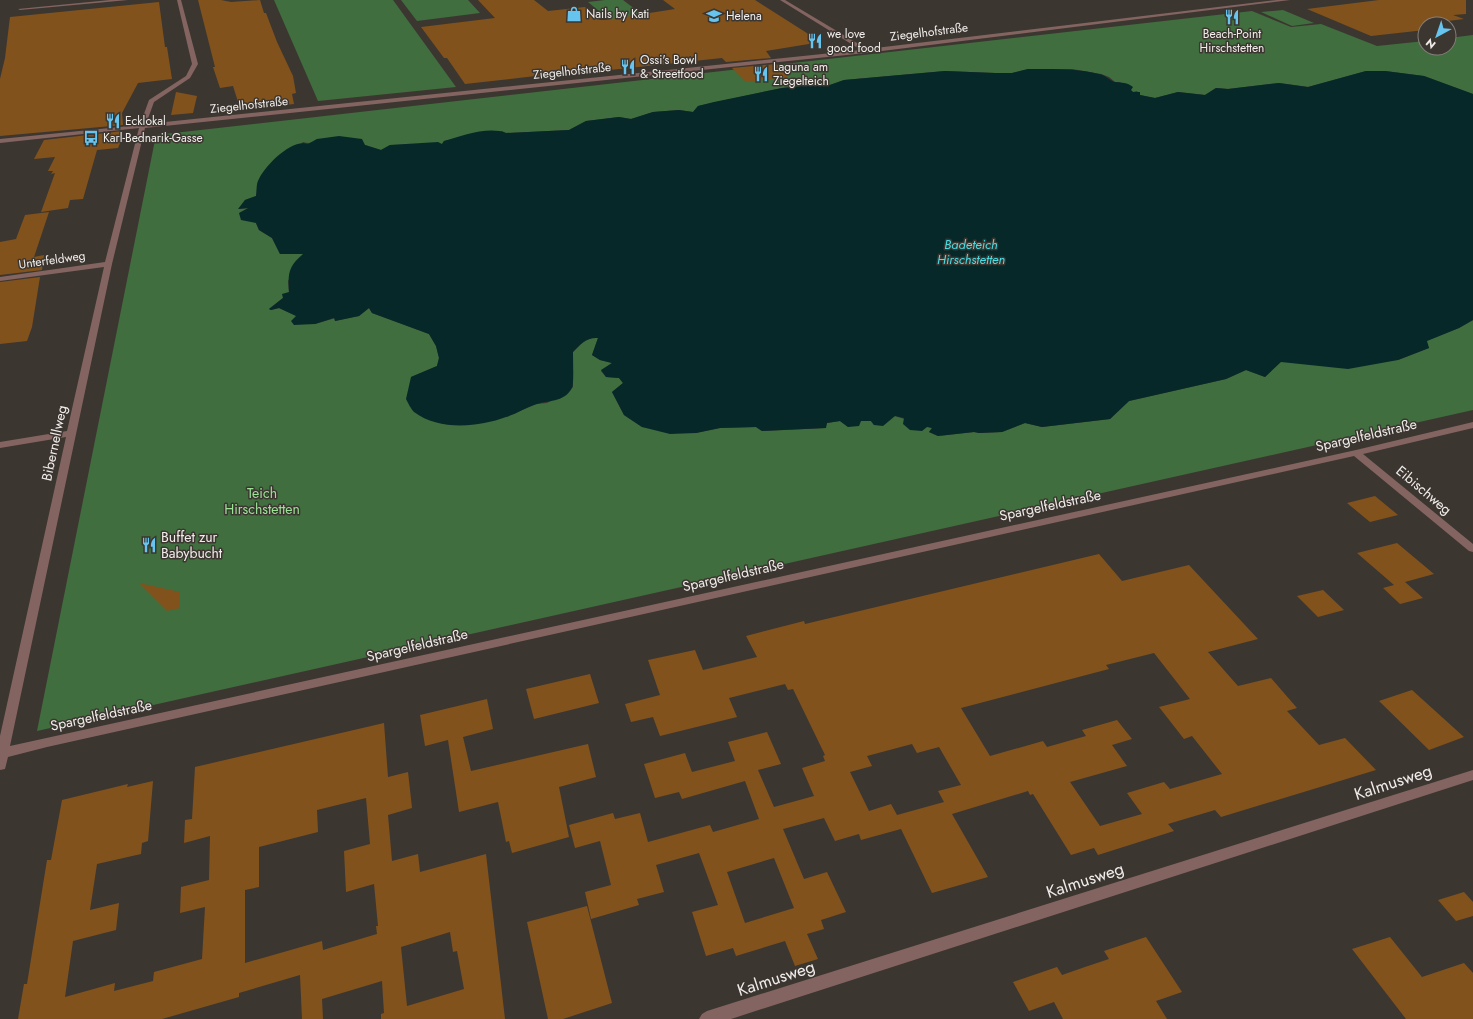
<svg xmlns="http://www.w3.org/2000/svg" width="1473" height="1019" font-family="Jost,sans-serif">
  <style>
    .green { fill: #406e3e }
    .water { fill: #072829 }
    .building { fill: #82521c; fill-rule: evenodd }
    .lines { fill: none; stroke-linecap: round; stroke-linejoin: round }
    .minor { fill: #846461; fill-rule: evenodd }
    .labels { text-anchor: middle; stroke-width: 3; stroke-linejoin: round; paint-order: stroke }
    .far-poi-label { font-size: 12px; fill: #f1edea; stroke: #3c3631; text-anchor: start }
    .far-street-label { font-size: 12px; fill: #f1edea; stroke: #3c3631 }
    .far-water-label { font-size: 13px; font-style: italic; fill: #48dee4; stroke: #3c3631 }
    .street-label { font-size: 14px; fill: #f1edea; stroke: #3c3631 }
    .park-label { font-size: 14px; fill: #9ce398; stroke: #3c3631 }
    .poi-label { font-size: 14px; fill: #f1edea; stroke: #3c3631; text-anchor: start }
    .near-street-label { font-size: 17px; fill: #f1edea; stroke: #3c3631 }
  </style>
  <rect width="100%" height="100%" fill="#3c3631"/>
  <path class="green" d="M274 0H393L456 87 318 101Z
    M401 0H468L480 13 417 21Z
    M605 0H623L664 31 629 36 588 2Z
    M1283 10 1314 23 1292 26 1261 12Z
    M1252 11 1291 27 1321 24 1377 46 1425 41V48H1449V38L1473 35V94L1424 76 1385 71H1366L1308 87 1279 83 1228 89 1216 88 1205 95 1178 92 1155 98 1140 95 1137 91 1133 92 1120 82H1115L1109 77 1101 74 1072 69H1028L1012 73H995L945 71 844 80 827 86H802L782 88 698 106 693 112 679 110 653 112 631 119 619 117 586 121 569 130 506 133 502 131 466 136 444 141 442 144 390 145 381 150 365 145 317 139C312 143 309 144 303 142L258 181 256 196 245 200 239 209 249 208 259 230 272 238 280 254H304L288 281 289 293 269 309 271 310 279 308 315 324 335 318V321L359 316 369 308 372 313 429 334 436 346 439 358 437 366 411 377 506 417 536 404 547 403 573 387V352C581 344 586 337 598 338L592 355 600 360 612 363 601 371 606 377 619 378 623 383 612 392 624 415 642 427 696 433 720 428 756 427 762 431 825 428 827 423 840 421 848 427 861 421H871L874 425 895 416 932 428 929 432 938 436 974 432 979 433 1002 432 1025 423 1042 427 1110 419 1129 401 1226 379 1246 370 1265 377 1280 362 1398 360 1429 348 1426 341 1459 328 1473 320V410L37 731 156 135Z"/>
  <path class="water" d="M1028 69C1052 69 1075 68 1099 74 1106 75 1110 81 1115 82 1122 83 1127 82 1133 87L1131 90 1133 92H1140V95L1155 98 1178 92 1205 95 1216 88 1228 89 1279 83 1308 87 1366 71H1385L1424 76 1473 94V320L1459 328 1427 341 1429 348 1398 360 1348 369 1281 362 1265 377 1246 370 1226 379 1129 401 1110 419 1042 427 1025 423 1002 432 979 433 974 432 938 436 929 432 932 428 927 427 922 431 910 430 903 424 904 418 895 416 883 426 874 425 871 421H861L859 426 848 427 840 421 827 423 826 428 762 431 756 427 720 428 696 433 670 434 642 427 624 415 612 392 623 383 619 378 606 377 601 370 612 363 600 360 592 355 598 338C586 337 581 344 573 352 573 359 574 384 572 388 564 403 547 400 534 405 525 408 516 414 506 417 479 427 439 431 414 412 411 409 408 403 406 399L411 377 437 366 439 358 436 346 429 334 372 313 369 308 359 316 335 321 334 318 315 324 294 325 291 321 296 316 279 308 271 310 269 309 283 298 282 294 289 292C288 273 288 267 303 254H280L272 238 259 230 256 223 241 220 239 213 248 208 238 209 245 200 256 196C257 192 256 185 258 181 264 166 292 138 308 144L317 139 339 136 362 139 365 145 381 150 390 145 438 142 442 144 444 141C462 136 488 126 506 133L569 130 586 121 619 117 631 119 653 112 679 110 693 112 698 106 714 102 782 88 802 86H827L844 80 945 71 995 73H1012Z"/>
  <path class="building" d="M198 0H221L231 2 260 0 264 13H266L277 42 293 76 296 93 292 94 294 104 275 106 274 103 240 108 233 86 220 88 213 67H215Z
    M478 0H534L548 11 585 7 600 20H605L675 9 663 0H755L821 42 766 51 771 58 726 62 722 58 563 75 562 73 527 77 465 84 447 58H444L421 27 495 18Z
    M1379 0H1466V14L1453 15 1464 19 1423 24H1425V30L1371 36 1307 9Z
    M159 2 165 47H167L172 79 138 83 122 113 123 125 0 136V79L5 58 10 17Z
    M776 64 788 77 746 82 732 68Z
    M176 92 197 96 193 113 171 115Z
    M123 131V136L118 148 97 150 83 199 70 200 68 208 41 212 55 173 51 174 53 171H48L55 157 34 159 44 140Z
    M49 212 34 257 44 255 42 270 0 275V242L16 239 25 215Z
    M40 277 32 327 27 341 0 344V282Z
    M1375 496 1398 515 1370 522 1347 503Z
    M1397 543 1434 574 1394 585 1357 553Z
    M1099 554 1122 581 1189 565 1258 639 1208 652 1238 686 1271 678 1297 708 1287 711 1319 745 1345 738 1376 770 1221 817 1215 810 1168 824 1174 831 1098 855 1094 848 1071 855 1033 794 1030 795 1028 791 952 814 988 877 932 893 901 829 861 840 859 834 835 841 824 818 783 829 804 879 827 872 846 912 821 920 824 929 807 934 818 959 795 966 785 941 736 956 733 948 706 956 692 912 718 905 699 853 656 865 664 892 637 899 639 905 591 919 585 892 611 885 600 841 575 848 569 825 613 813 615 819 640 813 648 842 710 825 713 832 759 819 745 781 682 799 679 792 655 798 644 764 685 753 692 772 735 761 728 742 767 732 781 764 758 770 774 807 814 796 802 768 825 761 823 756 825 755 793 689 788 690 785 684 729 698 737 717 660 736 653 717 631 722 625 704 660 695 648 660 695 650 703 670 757 657 746 636 804 621 805 624ZM1154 653 1190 699 1159 707 1184 739 1192 736 1222 774 1170 789 1164 782 1127 793 1142 814 1100 826 1070 782 1127 766 1112 745 1132 739 1117 720 1082 730 1086 736 1047 747 1043 741 990 756 961 708 1109 669 1106 665ZM912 744 917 753 939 747 961 785 938 791 944 802 897 815 891 804 869 811 850 772 872 766 867 756ZM774 858 794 908 745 923 727 872Z
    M1405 582 1423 598 1400 604 1383 588Z
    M139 583 180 592V608L167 611Z
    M1323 590 1344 610 1318 617 1297 596Z
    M590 674 599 703 534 719 526 689Z
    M1412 690 1464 737 1429 750 1379 701Z
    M487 699 493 729 463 737 471 771 588 744 596 777 559 787 569 837 512 853 509 841 506 842 498 802 459 812 448 740 425 746 420 715Z
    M384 723 388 777 408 772 412 808 388 815 392 861 418 854 420 872 486 854 505 1019H381V1014L384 1013 382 981 322 999 323 1019H302L300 975 239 993V997L162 1019H18L24 984H27L47 860H51L62 800 128 784 127 787 153 781 148 841 142 843 141 854 97 864 90 910 119 903 116 930 73 941 65 997 115 983 114 991 153 981 154 972 202 959 205 907 180 913 181 887 209 880 210 836 184 843 185 820 192 819 195 767ZM366 798 370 844 344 851 346 892 374 884 378 926H376L377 934 323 950 322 941 245 963V890L259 887V847L318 832 317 810ZM450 932 453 952 457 951 464 989 407 1006 401 947Z
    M1464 892 1473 902V916L1456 921 1438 900Z
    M587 906 612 1003 563 1019H548L527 922Z
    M1146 937 1182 992 1156 1001 1167 1019H1063L1054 1002 1029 1011 1013 982 1057 967 1062 975 1085 967 1109 959 1104 951Z
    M1390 937 1422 977 1464 963 1473 973V1019H1406L1352 949Z"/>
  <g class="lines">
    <path class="minor" d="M110 0H128L20 10 18 9Z
      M177 0H181L198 64 190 78 154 102 146 124 861 50 780 0H785L867 49 1277 0H1290L866 53 145 128 112 264 10 746 1356 450 1473 422V428L1363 454 1473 544V552L1469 551 1354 456 47 747 8 757 5 769 0 770V736L66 437 0 448V442L67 431 104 267 0 281V277L105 262 139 128 0 143V139L140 125 149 100 186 76 192 64Z
      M1473 770V780L731 1019H699L702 1014 707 1011Z"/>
  </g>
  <defs>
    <g id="shop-bare" transform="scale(1.2)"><path d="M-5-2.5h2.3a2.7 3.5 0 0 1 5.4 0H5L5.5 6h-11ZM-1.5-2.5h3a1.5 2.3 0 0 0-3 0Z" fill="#66c4ef" stroke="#3c3631" stroke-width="2.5" paint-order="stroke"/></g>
    <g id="school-bare" transform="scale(1.2)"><path d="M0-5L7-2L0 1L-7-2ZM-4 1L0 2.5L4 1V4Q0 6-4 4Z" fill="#66c4ef" stroke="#3c3631" stroke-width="2.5" paint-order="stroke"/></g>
    <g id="restaurant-bare" transform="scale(1.2)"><path d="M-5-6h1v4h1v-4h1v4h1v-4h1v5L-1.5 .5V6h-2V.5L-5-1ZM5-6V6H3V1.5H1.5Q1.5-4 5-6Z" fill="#66c4ef" stroke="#3c3631" stroke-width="2.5" paint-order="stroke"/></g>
    <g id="bus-bare" transform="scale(1.2)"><path d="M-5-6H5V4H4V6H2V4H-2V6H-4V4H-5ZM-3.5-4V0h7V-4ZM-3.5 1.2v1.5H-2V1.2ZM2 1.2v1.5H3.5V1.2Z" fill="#66c4ef" stroke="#3c3631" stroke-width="2.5" paint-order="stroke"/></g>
  </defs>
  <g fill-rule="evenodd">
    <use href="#shop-bare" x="574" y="14"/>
    <use href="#school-bare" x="714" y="16"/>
    <use href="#restaurant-bare" x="1232" y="17"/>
    <use href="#restaurant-bare" x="815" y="41"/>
    <use href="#restaurant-bare" x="628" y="67"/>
    <use href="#restaurant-bare" x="761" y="74"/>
    <use href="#restaurant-bare" x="113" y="121"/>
    <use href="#bus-bare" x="91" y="138"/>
    <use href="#restaurant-bare" x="149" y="545"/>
  </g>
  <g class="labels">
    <g class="far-poi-label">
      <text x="586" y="18">Nails by Kati</text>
      <text x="726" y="20">Helena</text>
      <text x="827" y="38">we love<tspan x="827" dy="14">good food</tspan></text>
      <text x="1232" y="38" text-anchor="middle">Beach-Point<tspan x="1232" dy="14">Hirschstetten</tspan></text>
      <text x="640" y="64">Ossi's Bowl<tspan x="640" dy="14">&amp; Streetfood</tspan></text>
      <text x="773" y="71">Laguna am<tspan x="773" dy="14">Ziegelteich</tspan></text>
      <text x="125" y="125">Ecklokal</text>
      <text x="103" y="142">Karl-Bednarik-Gasse</text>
    </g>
    <g class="far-street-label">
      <text transform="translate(929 32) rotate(-7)" y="4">Ziegelhofstraße</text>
      <text transform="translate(572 71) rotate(-6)" y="4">Ziegelhofstraße</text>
      <text transform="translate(249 105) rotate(-6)" y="4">Ziegelhofstraße</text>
      <text transform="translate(52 260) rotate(-8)" y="4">Unterfeldweg</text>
    </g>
    <g class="far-water-label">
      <text x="971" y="249">Badeteich<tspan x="971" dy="15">Hirschstetten</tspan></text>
    </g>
    <g class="street-label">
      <text transform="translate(1366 435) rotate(-13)" y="5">Spargelfeldstraße</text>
      <text transform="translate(54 443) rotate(-78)" y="5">Bibernellweg</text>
      <text transform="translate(1424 490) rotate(40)" y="5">Eibischweg</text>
      <text transform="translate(1050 505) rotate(-12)" y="5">Spargelfeldstraße</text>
      <text transform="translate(733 575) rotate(-13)" y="5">Spargelfeldstraße</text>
      <text transform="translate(417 645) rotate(-13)" y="5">Spargelfeldstraße</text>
      <text transform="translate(101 715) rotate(-12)" y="5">Spargelfeldstraße</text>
    </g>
    <g class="park-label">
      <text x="262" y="498">Teich<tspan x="262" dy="16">Hirschstetten</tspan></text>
    </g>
    <g class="poi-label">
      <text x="161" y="542">Buffet zur<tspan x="161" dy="16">Babybucht</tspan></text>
    </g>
    <g class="near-street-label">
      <text transform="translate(1393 782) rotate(-18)" y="6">Kalmusweg</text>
      <text transform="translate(1085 880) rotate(-18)" y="6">Kalmusweg</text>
      <text transform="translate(776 978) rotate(-18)" y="6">Kalmusweg</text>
    </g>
  </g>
  <g transform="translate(1437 36) rotate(220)"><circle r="19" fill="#3c3631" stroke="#847f7b"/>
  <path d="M0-3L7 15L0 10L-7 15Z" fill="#66c4ef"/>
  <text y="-6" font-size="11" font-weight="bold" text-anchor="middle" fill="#f1edea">N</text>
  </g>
</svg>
